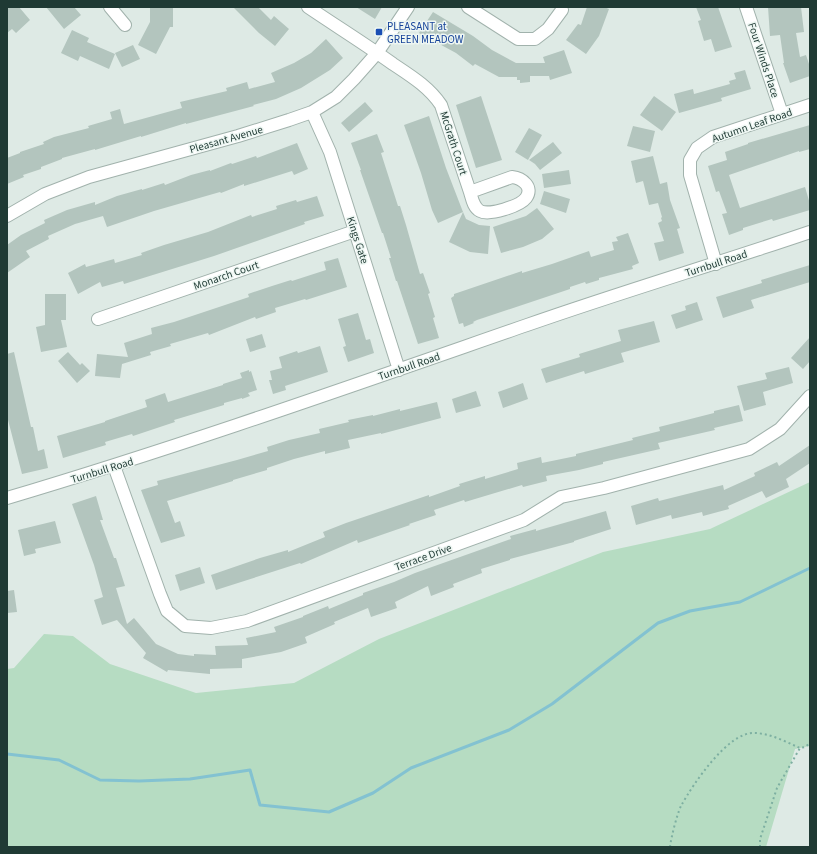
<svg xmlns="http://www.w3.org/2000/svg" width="817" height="854" font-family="'Source Sans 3',sans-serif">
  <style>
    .green { fill: #b6dcc2 }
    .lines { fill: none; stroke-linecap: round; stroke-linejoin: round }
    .stream { stroke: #83c2d1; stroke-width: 3 }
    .building { fill: #b3c5be }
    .minor-casing { stroke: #a1b2ac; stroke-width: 14 }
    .path { stroke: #7dafa1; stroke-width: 2; stroke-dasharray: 2 3; stroke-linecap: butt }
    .minor { stroke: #fff; stroke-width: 12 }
    .transit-dot { fill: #1a4fb4; stroke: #eef7f3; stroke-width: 1.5 }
    .labels { text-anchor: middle; stroke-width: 3; stroke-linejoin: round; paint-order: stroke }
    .transit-label { font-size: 11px; fill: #164399; stroke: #eef7f3; text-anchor: start }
    .street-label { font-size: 11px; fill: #1f3a34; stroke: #eef7f3 }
  </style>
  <rect width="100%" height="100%" fill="#deeae5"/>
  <path class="green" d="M810 482V746L795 749 766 847H7V669L14 668 44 634 73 636 110 664 196 693 294 683 379 639 603 552 710 529Z"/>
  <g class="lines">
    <path class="stream" d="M7 754 59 760 100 780 139 781 190 779 250 770 260 805 329 812 373 793 411 768 509 730 552 704 658 623 690 611 740 602 810 568"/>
  </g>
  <path class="building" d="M7 7H19L30 20 16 33 12 29 7 33Z
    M46 7H74L81 15 64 29Z
    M150 7H173V27H170L156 54 138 45 150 22Z
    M233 7H258L271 20 274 16 289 29 275 46 259 33Z
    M356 7H382L375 19Z
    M587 7H604L609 9 599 36 586 54 566 40 578 24 581 25Z
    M696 7H718L732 47 715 52 711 39 704 41 698 21 701 20Z
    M768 7H801L804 32 796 33 800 57 806 55 810 67V76L790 83 783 63H784L780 35 770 36Z
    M433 12 473 36 492 50 516 63H545L543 57 564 50 572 73 550 80 549 76H530V82L520 83V80H517V77H499L475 64 473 66 456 53 419 33Z
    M72 30 89 38 87 42 115 54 109 69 80 56 78 61 61 53Z
    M326 39 343 58 330 70 301 88 276 99 253 105 254 106 186 124V123L141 137V136L95 150V149L62 158V159L41 167V169L23 175 24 177 7 184V158L20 153V152L44 144 43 142 54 137 89 128 88 126 112 119 110 112 120 109 124 124 182 108 180 102 227 91 226 88 247 82 249 89 275 82 271 73 294 63 311 53Z
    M133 45 140 59 122 67 115 53Z
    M745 70 751 89 721 98 722 101 679 113 674 94 693 89 694 94 730 84 729 81 736 79 734 73Z
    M481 96 502 160 476 168 456 105Z
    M654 96 676 112 662 131 640 115Z
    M365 102 373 111 349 132 341 123Z
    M429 116 446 168 463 212 438 223 432 210 421 173 404 125Z
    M810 125V149L799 152V151L729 175 740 208 805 187 810 204V210L773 221 772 219 743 228V230L729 235 722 214 727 213 719 191 716 192 708 166 727 160 725 152 748 144V143Z
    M633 126 655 131 650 152 627 146Z
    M529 128 542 135 528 160 515 152Z
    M377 134 384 152 381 153 398 206H400L406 225 420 274 423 273 430 293 428 294 435 317 433 318 439 338 418 344 397 281H396L389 258H391L383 233H382L360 170H361L351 143Z
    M553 142 562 153 540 170 535 164 529 160Z
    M297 143 308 169 294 175 292 171 244 186V184L221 193 220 192 154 211 107 227 103 216 75 224 48 236 49 239 26 251 30 257 7 273V245L21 235 45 223 44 220 67 210 95 202V205L117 196 142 189V190L164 183 165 185 191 175 210 170V171L231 163 232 164 256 156 257 158Z
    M653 156 660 184 667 182 670 200 680 228 677 229 684 253 659 261 654 243 664 241 658 223 662 221 661 218 662 217 658 203 649 205 643 181 636 183 631 161Z
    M569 170 571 184 544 188 542 174Z
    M544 191 570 199 566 213 540 204Z
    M317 196 324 216 304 222 305 224 214 256 140 279 124 284 123 281 102 287 100 282 78 294 68 273 85 264 86 267 114 259 115 263 142 255 141 253 164 245 208 232 251 215 252 217 277 209 276 206 296 200 297 202Z
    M537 208 554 229 542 239 523 247 501 253 493 227 526 216Z
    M463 212 466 219 479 225 490 226 488 254 470 252 449 242Z
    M628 233 639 263 632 266 633 269 599 278V280L586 284 585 282 570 287V289L477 320 473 322 474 323 464 327 463 323 459 324 451 298 454 296V294L522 271V273L552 264 589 251 591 257 614 250 612 242 618 241 616 237Z
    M338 258 347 287 306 300 305 299 275 308 276 312 256 319 255 317 209 335 208 333 170 344 171 346 150 352 151 355 122 364 120 378 95 376 97 354 128 357 124 343 152 334 151 328 174 322 249 297 248 294 272 286 291 280 292 281 326 270 324 262Z
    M810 265V282L751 300 754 308 723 318 716 297 762 283 761 280Z
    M45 294H66V320H61L67 347 41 352 36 327 45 325Z
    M697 302 703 320 676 329 671 315 686 310 685 306Z
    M358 313 366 340 370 339 374 353 348 362 343 347 346 346 338 319Z
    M654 321 660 342 621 353 624 362 585 374 584 371 546 383 541 369 580 357 579 354 621 341 618 330Z
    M262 334 266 347 250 352 246 339Z
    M810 337V361L803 369 791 358Z
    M320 346 328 372 285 386 286 390 273 394 269 380H272L270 371 282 368 279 357 297 351 298 353Z
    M14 352 31 427H33L38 451 44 449 48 468 22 474 7 416V354Z
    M68 352 80 365 82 363 90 371 77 383 58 361Z
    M789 367 793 383 763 392 766 405 744 411 737 386 767 379 765 373Z
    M249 370V372L251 371 257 390 248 393 250 396 242 399V398L224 403V405L174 420 175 422 133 436 132 434 105 442 106 445 63 458 57 436 105 422V421L147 407 145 400 165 393 168 402 223 385V384L242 378 240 373Z
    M523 383 528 399 503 408 498 392Z
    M476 391 481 406 456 413 452 399Z
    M437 402 441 418 381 434V433L348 440 350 448 325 454V451L294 459 267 468V470L233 480V481L167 501 175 523 180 521 185 536 161 543 141 490 158 485 157 481 237 460 268 451 267 447 289 440 320 433 319 429 349 422 348 420 373 415V416L400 409V411Z
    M739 405 743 421 714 428 715 430 658 443 660 449 603 462V464L579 470 546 476 547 481 523 487 522 485 465 502 464 500 434 510 436 515 409 524 410 525 358 543 357 540 301 564 300 563 216 590 211 575 260 558 288 550V552L325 537 323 532 346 523 429 495V497L460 486 459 484 485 476V479L518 469 517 463 541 457 542 463 576 456V454L633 440 632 438 660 431 659 427 714 413V411Z
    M810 445V463L786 479 789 487 766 498 762 491 728 506 729 509 703 516 702 512 672 519 671 515 636 525 631 506 658 498 659 501 723 485 724 490 755 476 754 473 777 462 779 466Z
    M96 496 103 520H100L114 558H116L125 586 116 588 127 624 134 618 156 644 178 654 194 656V654L216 655 215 646 248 645 246 638 276 632 274 627 303 617V616L328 606 329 609 363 595V593L394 582 415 573 511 539 510 536 536 529V531L606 511 611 529 574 541V542L510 559V560L481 569 482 573 453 584 454 587 431 596 428 586 395 602 397 608 371 617 368 608 334 622 335 624 305 637 307 643 281 652 242 659V668L210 669V674L168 670 167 672 143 658 146 653 117 620 102 625 94 600 103 597 94 565 72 504Z
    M55 521 61 543 35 549 36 553 24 556 18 530Z
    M200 567 205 583 180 591 175 575Z
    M14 590 17 612 7 613V591Z"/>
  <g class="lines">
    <g class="minor-casing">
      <path id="minor" d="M110 7 125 25
        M308 7C336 26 365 44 393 64 411 76 429 87 441 105L470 192 512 177C522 178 534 187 526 198 520 206 489 216 480 211 473 207 472 198 470 192
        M468 7 518 39H535L548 29 562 10
        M746 7 782 114
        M312 112 330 152 399 370
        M7 216 45 194 89 177 238 136 289 120 312 112 336 97 354 79 377 53 408 7
        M716 264 690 175V160L697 148 713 137 810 105
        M98 319 355 231
        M114 466 160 594 167 611 185 626 211 628 247 621 524 520 561 497 604 488 749 449 780 429 810 396
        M7 498C182 446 354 385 527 325 621 292 716 264 810 232"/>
    </g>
    <path class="path" d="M670 847C671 838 677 814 681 806 693 784 728 732 754 733 770 733 786 742 800 748L805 747 810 743
      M760 847V839L777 788 800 748"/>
    <use href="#minor" class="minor"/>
  </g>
  <rect class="transit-dot" x="375" y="28" width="8" height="8" rx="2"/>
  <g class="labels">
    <g class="transit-label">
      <text x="387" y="30">PLEASANT at<tspan x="387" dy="13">GREEN MEADOW</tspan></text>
    </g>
    <g class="street-label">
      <text transform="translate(764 60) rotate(72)" y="4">Four Winds Place</text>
      <text transform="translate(752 125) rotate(-19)" y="4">Autumn Leaf Road</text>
      <text transform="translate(226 139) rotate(-16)" y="4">Pleasant Avenue</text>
      <text transform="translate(454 143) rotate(72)" y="4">McGrath Court</text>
      <text transform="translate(358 240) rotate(72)" y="4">Kings Gate</text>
      <text transform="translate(716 263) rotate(-18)" y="4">Turnbull Road</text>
      <text transform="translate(226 275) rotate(-19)" y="4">Monarch Court</text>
      <text transform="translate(409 366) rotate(-19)" y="4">Turnbull Road</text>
      <text transform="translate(102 470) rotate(-17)" y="4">Turnbull Road</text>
      <text transform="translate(423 557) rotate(-20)" y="4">Terrace Drive</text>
    </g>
  </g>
  <rect width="817" height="854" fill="none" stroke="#1f3a34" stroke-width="16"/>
</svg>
